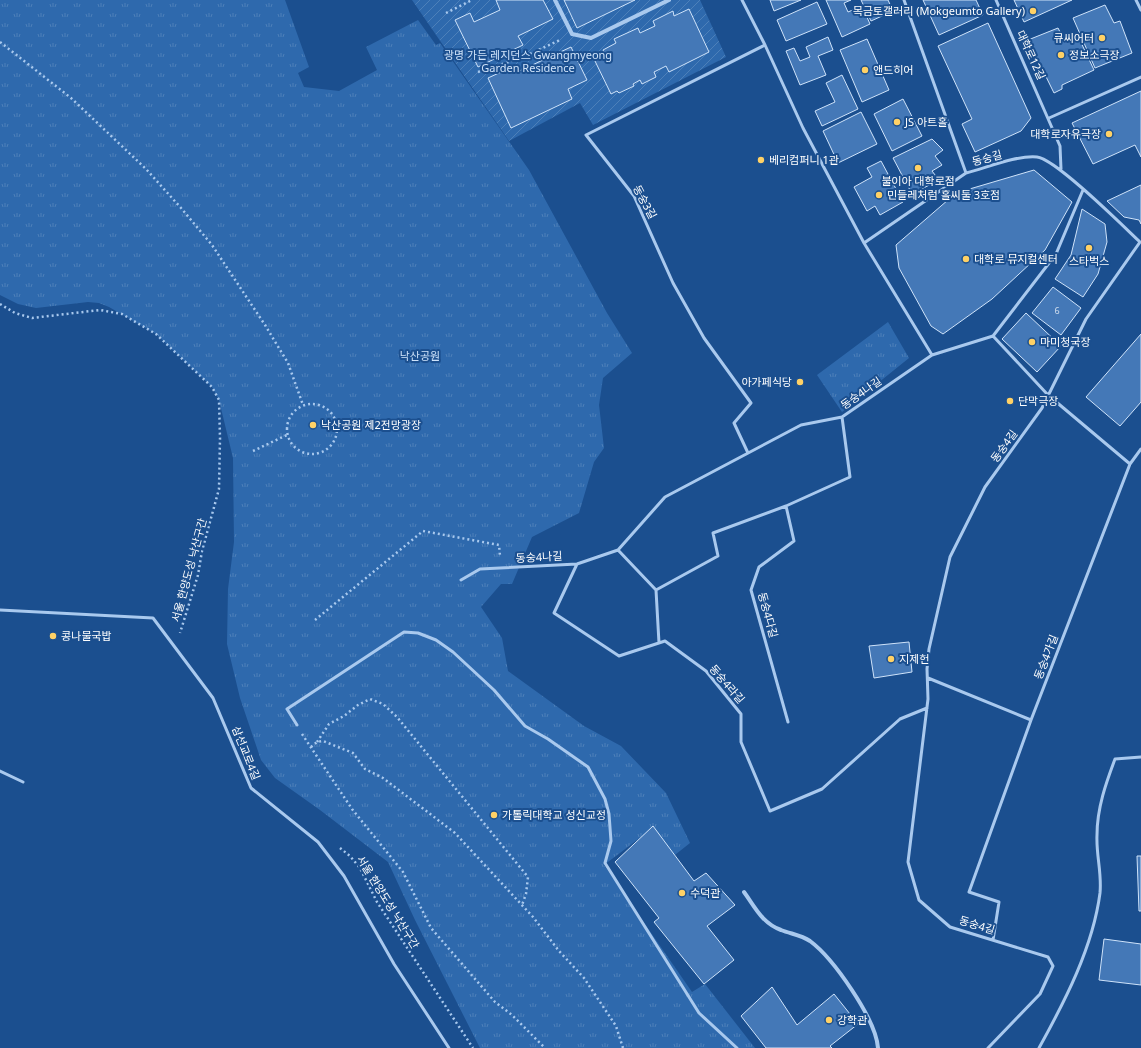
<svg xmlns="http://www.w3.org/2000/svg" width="1141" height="1048" font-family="'Noto Sans','Noto Sans KR',sans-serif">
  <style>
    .grass { fill: url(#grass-tufts) }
    .garden { fill: url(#garden-furrows) }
    .building { fill: #4478b7; stroke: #cfe3fa }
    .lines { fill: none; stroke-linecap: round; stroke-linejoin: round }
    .path { stroke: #a9c9ee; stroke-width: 2.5; stroke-dasharray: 2 3; stroke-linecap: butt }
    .lane { stroke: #a9c9ee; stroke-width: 3 }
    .street { stroke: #a9c9ee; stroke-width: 4 }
    .poi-dot { fill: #ffd166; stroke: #1b4f8f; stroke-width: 1.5 }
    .labels { text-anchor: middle; stroke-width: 4; stroke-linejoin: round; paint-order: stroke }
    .number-label { font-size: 9px; fill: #d0dded }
    .poi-label { font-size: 11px; fill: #fff; stroke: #1b4f8f; text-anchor: start }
    .park-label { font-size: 11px; fill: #cfe3fa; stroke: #1b4f8f }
    .street-label { font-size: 11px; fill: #fff; stroke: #1b4f8f }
  </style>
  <defs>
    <pattern id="grass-tufts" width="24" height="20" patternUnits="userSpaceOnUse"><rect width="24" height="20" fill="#2e69ad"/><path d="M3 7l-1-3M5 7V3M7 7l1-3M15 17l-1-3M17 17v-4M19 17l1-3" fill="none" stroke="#4d80b9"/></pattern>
    <pattern id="garden-furrows" width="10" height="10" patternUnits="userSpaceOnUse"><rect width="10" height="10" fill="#2e69ad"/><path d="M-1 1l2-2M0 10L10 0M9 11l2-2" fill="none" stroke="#4d80b9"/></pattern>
  </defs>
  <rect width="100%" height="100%" fill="#1b4f8f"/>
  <path class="grass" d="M0 0H285L309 67 298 73 304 87 339 91 377 70 366 47 418 20 436 45 440 43 529 170 607 313 632 353 603 378 599 405 604 448 594 462 579 513 532 537 512 584H501L481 607 502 638 508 671 584 726 621 746 666 793 690 843 666 862 641 837 604 865 692 992 705 984 755 1048H480L415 920 388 862 320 810 275 778 261 760 240 698 227 644 228 589 234 542 233 458 219 400 212 387 156 334 109 307 99 303 88 302 36 308 18 304 0 295Z
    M888 322 909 358 842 412 817 375Z"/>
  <path class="garden" d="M412 0H700L726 57 593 125 580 103 509 141Z"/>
  <path class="building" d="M496 0H543L553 19 518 36 523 45 478 67 455 20 470 13 474 22 500 10Z
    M564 0H635L577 28Z
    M770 0H801L774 11Z
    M826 0H851L844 3 848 12 862 6 870 24 842 37Z
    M861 0H888L893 11 871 21Z
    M923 0H976L983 15 939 35Z
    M1014 0H1072L1024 22Z
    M817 2 827 24 786 41 777 20Z
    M1105 5 1114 23 1120 21 1132 53 1095 68 1073 18Z
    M689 9 709 52 669 72 666 66 654 72 656 77 642 84 640 80 633 84 634 86 619 93 617 91 611 94 594 59 605 54 603 50 616 43 614 39 638 28 640 33 655 26 653 21 673 11 674 16Z
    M988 23 1031 118 1021 131 975 152 962 124 972 119 938 46Z
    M1058 28 1064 40 1077 34 1094 70 1062 85V89L1054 93 1028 40Z
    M828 37 833 50 818 56 826 75 800 85 786 51 794 48 800 61 810 57 806 47Z
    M867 39 889 90 862 102 840 50Z
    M571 47 587 80 568 89 572 99 511 128 488 78 512 67 515 73Z
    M842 75 858 109 822 126 815 111 835 102 826 83Z
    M1141 91V157L1135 145 1093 164 1072 123Z
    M903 99 922 136 892 151 874 114Z
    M861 112 877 144 838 163 823 131Z
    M932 139 943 150 935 156 942 165 932 171 939 180 912 194 893 158Z
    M881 161 903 202 880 215 875 206 867 211 854 187 872 177 867 168Z
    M1034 170 1072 202 1045 250 992 299 943 334 931 326 899 268 896 245 956 193Z
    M1141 185V224L1139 220 1124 217 1107 201Z
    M1082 209 1105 224 1107 242 1098 274 1083 297 1055 279 1071 255Z
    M1053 287 1081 308 1061 335 1032 313Z
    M1026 313 1061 346 1037 372 1002 339Z
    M1141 334V402L1120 426 1086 397Z
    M909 642 912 672 874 678 869 646Z
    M653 826 694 881 706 873 735 905 707 926 734 960 704 984 654 922 659 918 615 862Z
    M1137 856H1141V911H1139Z
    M1104 939 1141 944V985L1099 980Z
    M772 987 797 1025 834 994 858 1024 830 1046 832 1048H766L741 1016Z"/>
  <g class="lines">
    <path class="path" d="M446 13 472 0
      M0 42 71 98 146 169 181 208 212 245 265 325 288 363 303 405
      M478 72 521 58 560 40
      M0 304 15 313 32 318 100 310 122 314 156 334 212 387 219 400 220 438 219 489 202 551 198 575 180 633
      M287 429a25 25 0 1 1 50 0a25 25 0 1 1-50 0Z
      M253 451 287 435
      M315 620 423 531 499 545 500 556
      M302 734 352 809 403 872 431 928 495 1002 512 1015 545 1048
      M317 742 329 724 344 716 358 705 370 699 383 704 397 717 528 877 526 894 522 905
      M311 747 317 742 323 741 353 753 365 769 383 778 455 833 533 917 559 951 584 978 616 1026 623 1048
      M340 848 350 856 360 868 377 902 473 1048"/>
    <path class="lane" d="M742 0 765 45 803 128 864 243
      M904 0 966 173C986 168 1017 155 1037 157 1056 159 1123 226 1140 242
      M996 0 1060 146 1061 169
      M1136 0 1141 10
      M1049 118 1141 77
      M993 336 1056 254 1083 190
      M932 355 864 243 966 173
      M748 453 734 423 751 403 704 338 673 283 634 196 586 135 765 45
      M1130 464 1141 449
      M618 550 656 590 659 643
      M577 564 554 613 619 656 665 641 706 671 741 714V742L770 811 822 789 900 719 927 708
      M461 580 480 569 577 564 618 550 665 497 801 425 842 417 932 355 993 336 1048 395 1130 464 1031 720 969 892 999 902 993 940
      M656 590 718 556 713 533 786 506
      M0 610 153 618 213 698 251 788 318 842 344 876 394 964 449 1048
      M928 678 1031 720
      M788 722 751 590 759 567 794 541 786 506 850 477 842 417
      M297 725 287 709 404 632 418 633 436 640 453 652 494 690 525 726 548 739 588 767 605 799 609 814 611 841 605 863 699 1013 737 1048
      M0 771 23 782
      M988 1048 1040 994 1053 966 1048 957 950 927 919 900 908 862 928 699 927 669 929 649 950 557 985 487 1042 408 1086 319 1140 242
      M1039 1048C1065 1001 1093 947 1100 893 1102 873 1096 855 1097 835 1097 808 1106 783 1115 759L1141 757"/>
    <path class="street" d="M555 0 572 34 591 38 669 0
      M744 892C755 907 762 923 781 930 791 934 801 935 810 941 833 958 876 1019 878 1048"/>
  </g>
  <g class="poi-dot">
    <circle cx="1033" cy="11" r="4"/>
    <circle cx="1102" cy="38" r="4"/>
    <circle cx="1061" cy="55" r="4"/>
    <circle cx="865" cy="70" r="4"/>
    <circle cx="897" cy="122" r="4"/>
    <circle cx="1109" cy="134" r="4"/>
    <circle cx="761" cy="160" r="4"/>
    <circle cx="918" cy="168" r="4"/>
    <circle cx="879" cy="195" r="4"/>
    <circle cx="1089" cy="248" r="4"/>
    <circle cx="966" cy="259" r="4"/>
    <circle cx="1032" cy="342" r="4"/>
    <circle cx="800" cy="382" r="4"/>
    <circle cx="1010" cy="401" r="4"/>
    <circle cx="313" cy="425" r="4"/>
    <circle cx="53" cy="636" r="4"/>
    <circle cx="891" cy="659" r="4"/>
    <circle cx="494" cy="815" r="4"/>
    <circle cx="682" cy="893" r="4"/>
    <circle cx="829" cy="1020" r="4"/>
  </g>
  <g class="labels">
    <g class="number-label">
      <text x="1057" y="314">6</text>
    </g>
    <g class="poi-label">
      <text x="1025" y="15" text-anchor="end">목금토갤러리 (Mokgeumto Gallery)</text>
      <text x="1094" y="42" text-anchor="end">큐씨어터</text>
      <text x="1069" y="59">정보소극장</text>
      <text x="873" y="74">앤드히어</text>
      <text x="905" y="126">JS 아트홀</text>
      <text x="1101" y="138" text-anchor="end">대학로자유극장</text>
      <text x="769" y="164">베리컴퍼니 1관</text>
      <text x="918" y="185" text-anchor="middle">불이아 대학로점</text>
      <text x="887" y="199">민들레처럼 홀씨둘 3호점</text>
      <text x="974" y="263">대학로 뮤지컬센터</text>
      <text x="1089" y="265" text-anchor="middle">스타벅스</text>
      <text x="1040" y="346">마미청국장</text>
      <text x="792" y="386" text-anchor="end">아가페식당</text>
      <text x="1018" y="405">단막극장</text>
      <text x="321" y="429">낙산공원 제2전망광장</text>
      <text x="61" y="640">콩나물국밥</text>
      <text x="899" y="663">지제헌</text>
      <text x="502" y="819">가톨릭대학교 성신교정</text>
      <text x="690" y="897">수덕관</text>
      <text x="837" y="1024">강학관</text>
    </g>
    <g class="park-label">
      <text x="528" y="59">광명 가든 레지던스 Gwangmyeong<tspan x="528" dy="13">Garden Residence</tspan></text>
      <text x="420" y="360">낙산공원</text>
    </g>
    <g class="street-label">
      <text transform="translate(1031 55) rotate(65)" y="4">대학로12길</text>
      <text transform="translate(987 158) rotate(-15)" y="4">동숭길</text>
      <text transform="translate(645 202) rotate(62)" y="4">동숭3길</text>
      <text transform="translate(861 393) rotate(-35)" y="4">동숭4나길</text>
      <text transform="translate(1004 446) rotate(-54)" y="4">동숭4길</text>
      <text transform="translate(539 557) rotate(-3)" y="4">동숭4나길</text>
      <text transform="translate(189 570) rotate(-75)" y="4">서울 한양도성 낙산구간</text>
      <text transform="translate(768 615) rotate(75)" y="4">동숭4다길</text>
      <text transform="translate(1046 657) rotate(-69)" y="4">동숭4가길</text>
      <text transform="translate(727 684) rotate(49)" y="4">동숭4라길</text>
      <text transform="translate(246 753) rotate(68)" y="4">삼선교로4길</text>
      <text transform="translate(388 902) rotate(58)" y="4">서울 한양도성 낙산구간</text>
      <text transform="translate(977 925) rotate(17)" y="4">동숭4길</text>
    </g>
  </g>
</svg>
